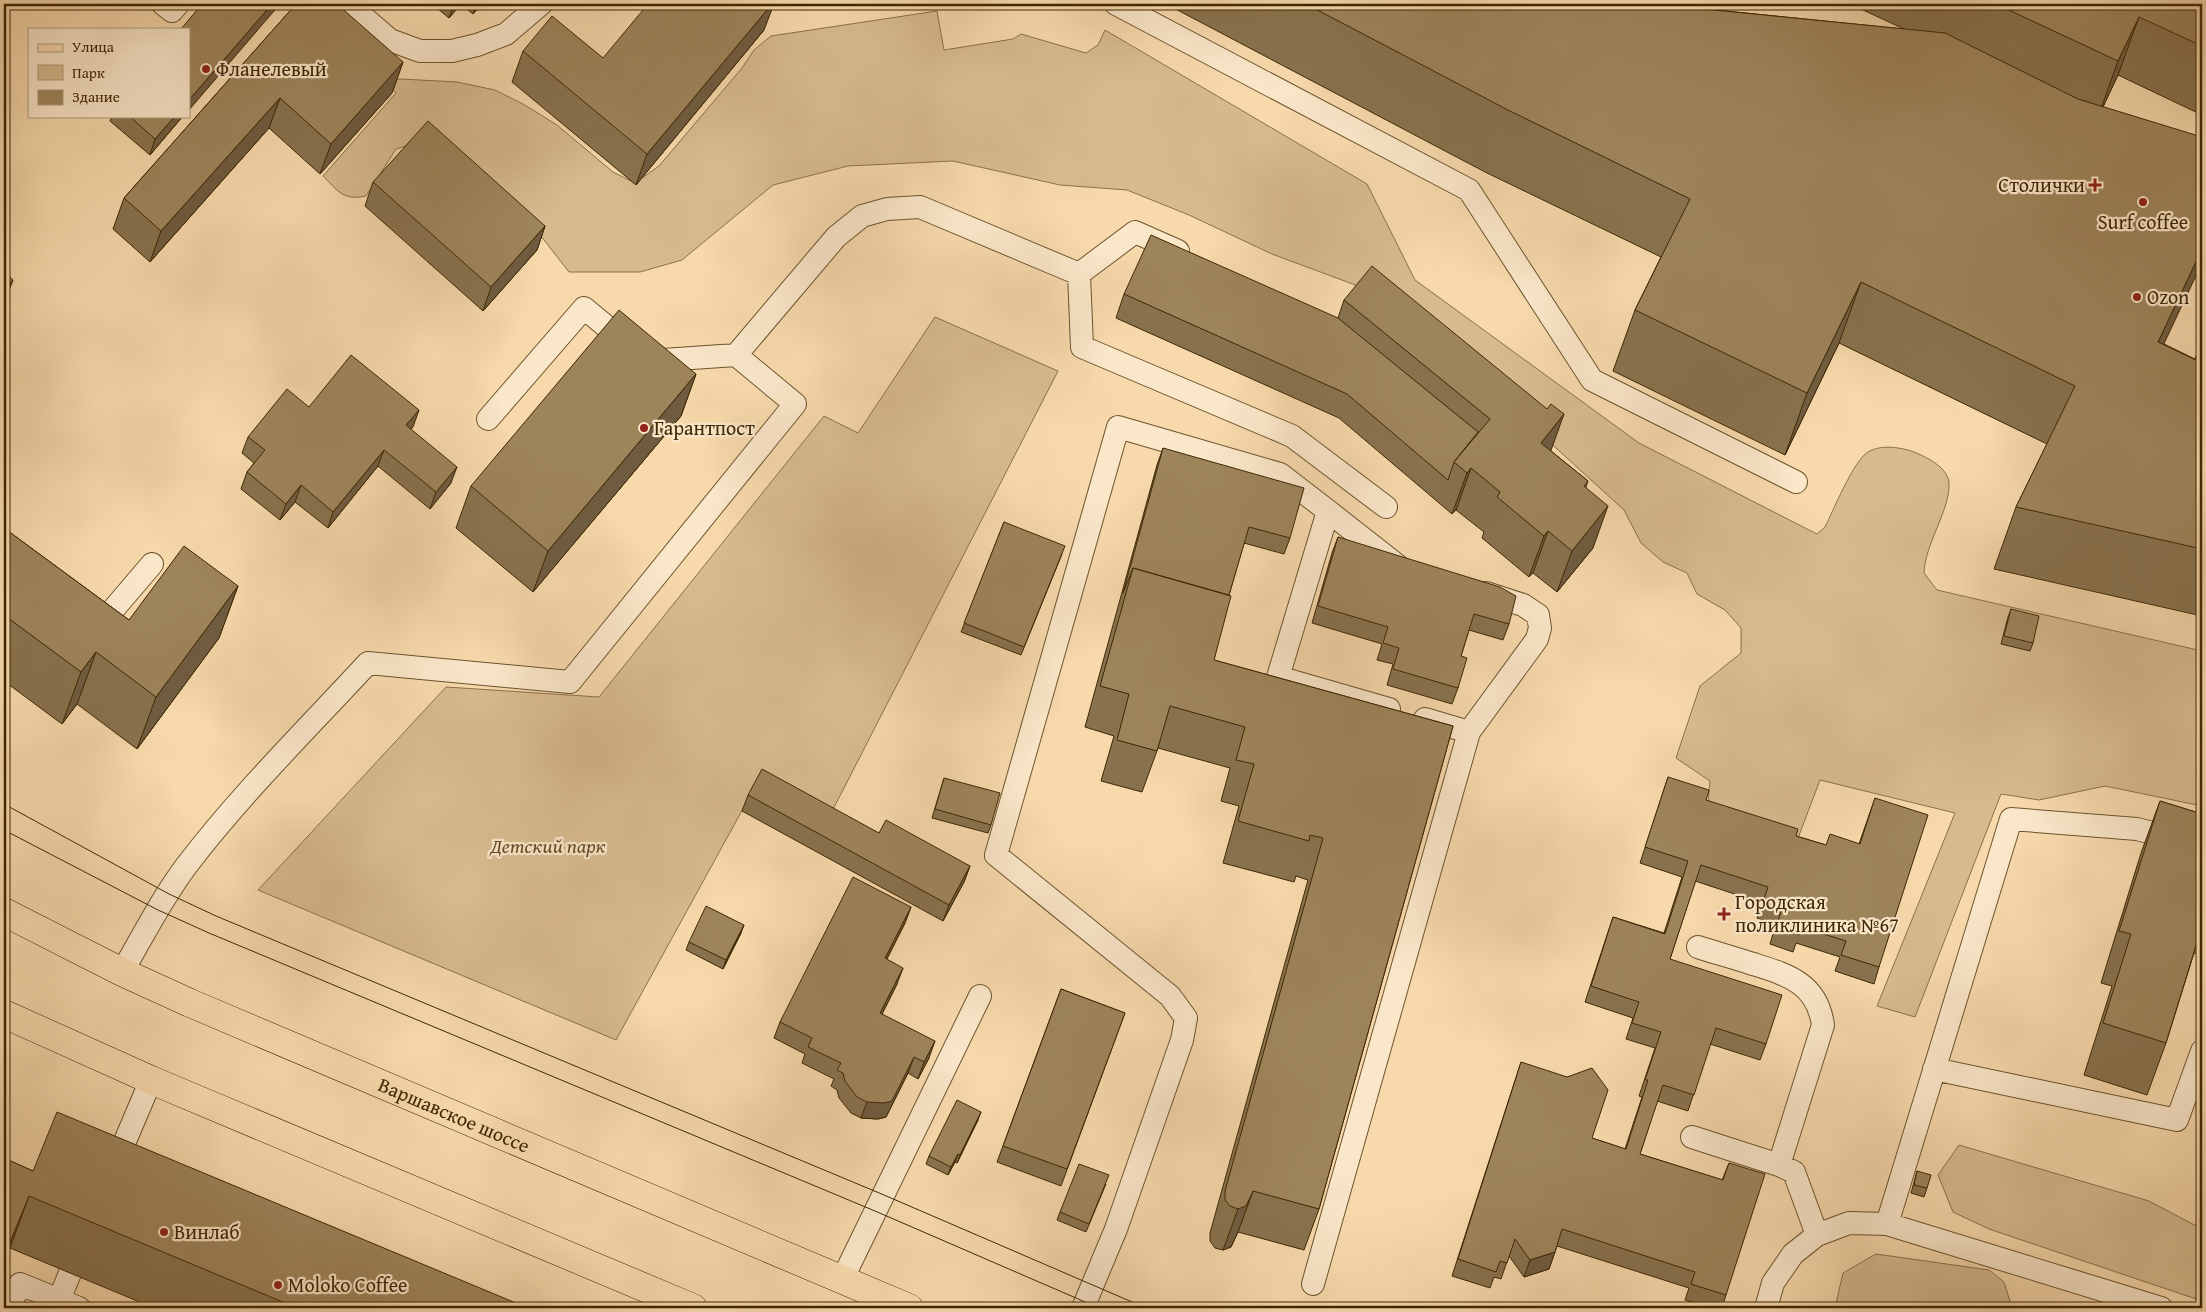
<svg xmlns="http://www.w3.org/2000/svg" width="2206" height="1312" font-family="'Gentium Book Plus',serif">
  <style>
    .green { fill: #d7bb8f; stroke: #8a7149 }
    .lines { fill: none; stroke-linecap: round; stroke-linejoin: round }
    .lane-casing { stroke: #6c542d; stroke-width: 24 }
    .primary-casing { stroke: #3d2703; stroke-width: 29 }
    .lane { stroke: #fae6c9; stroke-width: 22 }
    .primary { stroke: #f7d9ac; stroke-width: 28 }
    .tram { stroke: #3d2703; stroke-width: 1 }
    .wall { fill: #88724e; stroke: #3d2703 }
    .shaded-wall { fill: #6f5c40; stroke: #3d2703 }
    .building { fill: #9e845b; stroke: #3d2703 }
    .poi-dot { fill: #8f2418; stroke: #fae6c9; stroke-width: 2 }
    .labels { text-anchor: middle; stroke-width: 4.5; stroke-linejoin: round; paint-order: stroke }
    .poi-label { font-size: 20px; fill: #3d2703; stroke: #fae6c9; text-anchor: start }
    .park-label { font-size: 20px; font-style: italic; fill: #644c26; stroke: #fae6c9 }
    .street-label { font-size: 20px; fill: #3d2703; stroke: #fae6c9 }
  </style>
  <rect width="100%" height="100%" fill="#f7d9ac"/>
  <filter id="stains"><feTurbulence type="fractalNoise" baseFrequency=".004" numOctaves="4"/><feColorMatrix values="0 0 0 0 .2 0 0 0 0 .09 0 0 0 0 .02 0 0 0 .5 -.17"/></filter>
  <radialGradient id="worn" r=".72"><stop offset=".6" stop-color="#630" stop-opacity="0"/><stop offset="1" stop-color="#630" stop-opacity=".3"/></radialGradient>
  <path class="green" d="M937 11 944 50 1013 39 1021 34 1086 53 1098 45 1105 30 1367 184 1415 280 1639 443 1807 529 1817 534 1825 527C1833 511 1854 460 1868 452 1883 443 1908 448 1923 456 1933 461 1947 469 1949 482 1951 509 1925 543 1924 573L1937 590 2202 651V806L2105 786 2039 800 2001 794 1915 1017 1877 1006 1955 813 1820 780 1798 838 1707 813 1710 781 1676 758 1700 686 1741 653V628L1725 610 1697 594 1687 573 1663 562 1641 543 1624 510 1400 306 1358 286 1272 254 1189 215 1127 190 1060 185 953 161 848 166 773 185 682 260 640 272H569L537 231 417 143 396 149 366 196C343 201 338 191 323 176L396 93 382 78 457 82 495 90 523 104 557 125 613 172 635 183 659 166 742 68 754 50 771 36Z
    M935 317 1058 371 826 823 756 785 616 1040 258 890 446 687 599 697 824 416 858 433Z
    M1959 1145 2149 1201 2202 1229V1301L1989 1229 1953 1212 1938 1175Z
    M1876 1254 1989 1270 2004 1282 2012 1308H1835L1843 1273Z"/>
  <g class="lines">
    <g class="lane-casing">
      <path id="lane" d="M163 4 172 11 178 4
        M348 4 390 40 420 51H452L477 45 506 34 541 4
        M1116 4 1469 190 1592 380 1796 482
        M1079 274 1135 232 1178 251
        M736 355 836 237 862 216 887 209 920 207 1079 274 1082 347 1292 436 1386 507
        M1328 511 1398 566
        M92 619 100 625 152 564
        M1469 732 1537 639 1540 628 1538 615 1523 605 1486 593
        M1698 947C1716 953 1735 958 1753 964 1788 975 1817 983 1823 1025L1779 1165
        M122 972C143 936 162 898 187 865 242 793 307 729 368 663L570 682 795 404 736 355 648 361 584 308 488 419
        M1934 1069 2177 1120 2202 1051
        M1692 1137 1779 1165 1794 1172 1817 1235
        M114 1167 151 1080
        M1887 1224 2011 819 2137 829 2202 846
        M842 1280 980 996
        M1313 1284 1469 732 1425 719
        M59 1300 70 1273
        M9 1308 20 1284 79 1308
        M1083 1308 1116 1229 1182 1040 1186 1018 1170 996 996 855 1118 427 1280 474 1328 511 1278 677 1389 709
        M1766 1308 1773 1283 1793 1254 1817 1235 1849 1223 1887 1224 2161 1308"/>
    </g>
    <g class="primary-casing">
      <g id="primary">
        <path id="s1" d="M4 912 122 972 190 1003 909 1308"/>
        <path d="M4 1014 151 1080 693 1308"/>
      </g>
    </g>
    <use href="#lane" class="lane"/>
    <use href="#primary" class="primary"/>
    <path class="tram" d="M4 804 169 894 216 916 884 1195 1146 1308
      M4 830 158 910 209 933 875 1211 1099 1308"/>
  </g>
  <path class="wall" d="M296 4 403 62 392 93 320 174 269 128 150 262 113 229 124 198Z
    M432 4H482L473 14 461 4 449 18Z
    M1166 4H1697L1696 8 1904 29 1850 4H2202V115L2118 75 2103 106 2164 344 2195 359 2202 338V616L1994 569 2016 507 2047 444 1839 343 1785 455 1613 371 1635 310 1661 257 1485 172Z
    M764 30 636 185 512 82 523 51 603 58Z
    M112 116H183L150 155 110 121Z
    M373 182 545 226 537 250 483 311 365 206Z
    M1124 294 1338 318 1344 300 1551 451 1588 481 1586 487 1593 548 1557 592 1533 573 1529 577 1482 538 1484 532 1456 510 1452 514 1339 418 1116 318Z
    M696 374 681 416 533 592 456 528 471 486Z
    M309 407 413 427 411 429 451 483 430 509 378 466 328 528 295 502 280 520 241 489 247 472 254 463 242 453 248 437Z
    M1163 448 1290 538 1284 554 1244 543 1229 595 1214 660 1453 726 1319 1209 1304 1250 1238 1232 1231 1247 1223 1250 1215 1248 1210 1241V1233L1308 880 1296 876 1294 882 1223 863 1239 806 1221 801 1230 768 1158 748 1142 792 1101 781 1114 736 1085 727 1157 465Z
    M1004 522 1062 554 1021 655 961 632Z
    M4 528 129 620 238 586 219 638 137 749 77 704 62 724 4 681Z
    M1338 537 1509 624 1503 640 1469 630 1461 656 1458 688 1452 704 1387 685 1393 664 1377 660 1382 644 1312 623 1332 553Z
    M2011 609 2033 643 2030 651 2001 644 2008 617Z
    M1668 777 1706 800 1796 836 1826 845 1859 844 1875 798 1879 967 1874 984 1835 971 1840 957 1796 943 1793 952 1770 944 1776 924 1757 918 1762 903 1695 881 1670 959 1766 1044 1760 1060 1710 1044 1688 1111 1657 1101 1640 1154 1722 1180 1729 1163 1726 1295 1722 1308H1711L1685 1300 1689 1288 1557 1246 1549 1269 1524 1277 1509 1256 1501 1279 1494 1277 1490 1288 1452 1276 1521 1062 1592 1138 1625 1149 1642 1097 1639 1096 1655 1048 1626 1039 1633 1018 1585 1002 1613 917 1664 933 1682 877 1640 863Z
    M944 778 991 825 988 833 932 818Z
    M748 795 879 833 970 866 964 882 943 921 742 811Z
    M2160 801 2202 814V956L2194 953 2166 1043 2147 1095 2084 1075 2112 986 2101 983 2141 853Z
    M911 907 905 923 887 959 897 984 882 1014 929 1058 918 1079 908 1073 886 1117 878 1119 861 1118 851 1113 839 1098 837 1090 831 1086 834 1079 802 1063 805 1054 774 1038 780 1022Z
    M741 933 723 969 686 950 689 942Z
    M1061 989 1125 1013 1061 1186 997 1162Z
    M978 1120 957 1163 955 1162 948 1175 926 1164 929 1156Z
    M4 1158 33 1171 528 1308H154L10 1248 4 1263Z
    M1917 1171 1927 1188 1924 1197 1911 1193Z
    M1106 1184 1086 1232 1057 1220 1060 1212Z"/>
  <path class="shaded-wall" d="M272 4H280L189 110V100Z
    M454 4H461L449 18Z
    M477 4H482L473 14Z
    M772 4H774L764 30 636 185 647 154Z
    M2139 17 2118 75 2097 120 2118 61Z
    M403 62 392 93 320 174 331 144Z
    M280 98 269 128 150 262 161 231Z
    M175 116H183L150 155 155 139Z
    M545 226 537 250 483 311 491 287Z
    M2202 249V263L2136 403 2158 342Z
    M13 280 7 296 4 300V291Z
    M1861 282 1839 343 1785 455 1807 393Z
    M696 374 681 416 533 592 548 551Z
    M419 410 413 427 400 442 406 425Z
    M1564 414 1549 456 1541 443Z
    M384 450 378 466 328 528 333 512Z
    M457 467 451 483 430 509 436 492Z
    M1471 468 1456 510 1452 514 1467 473Z
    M301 485 295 502 280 520 286 504Z
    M1608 506 1593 548 1557 592 1572 551Z
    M1548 531 1533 573 1529 577 1544 536Z
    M238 586 219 638 137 749 156 697Z
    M96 652 77 704 62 724 81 672Z
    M970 866 964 882 943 921 949 905Z
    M911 907 905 923 879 974 885 958Z
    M744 925 741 933 723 969 726 960Z
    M903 968 897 984 874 1030 880 1013Z
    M935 1041 929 1058 918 1079 924 1062Z
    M914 1057 908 1073 886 1117 878 1119 861 1118 867 1102Z
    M981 1112 978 1120 957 1163 960 1155Z
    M958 1154 955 1162 948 1175 951 1167Z
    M1253 1191 1238 1232 1231 1247 1223 1250 1238 1209Z
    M29 1196 10 1248 4 1263V1257Z
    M1555 1252 1549 1269 1524 1277 1530 1260Z"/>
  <path class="building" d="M202 4H272L189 100V29H181Z
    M296 4H337L403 62 331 144 280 98 161 231 124 198Z
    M648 4H772L647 154 523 51 552 16 603 58Z
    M1306 4H1696L1694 8 1945 33 2078 99 2202 137V249L2158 342 2202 363V549L2016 507 2075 386 1861 282 1807 393 1635 310 1690 199 1508 110Z
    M1996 4H2202V46L2139 17 2118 61Z
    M129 116H175L155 139Z
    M428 121 545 226 491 287 373 182Z
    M1151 235 1338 318 1478 432 1454 462 1448 480 1347 394 1124 294Z
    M1372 266 1547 409 1551 404 1564 414 1541 443 1588 481 1584 486 1608 506 1572 551 1548 531 1544 536 1497 497 1500 492 1471 468 1467 473 1454 462 1490 419 1344 300Z
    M4 272 13 280 4 291Z
    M619 310 696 374 548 551 471 486Z
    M351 355 419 410 406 425 457 467 436 492 384 450 333 512 301 485 286 504 247 472 265 450 248 437 287 389 309 407Z
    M1163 448 1304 488 1290 538 1249 527 1229 595 1133 568 1123 593Z
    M1004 522 1065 546 1024 647 964 623Z
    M4 528 129 620 184 546 238 586 156 697 96 652 81 672 4 615Z
    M1338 537 1500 587 1516 596 1509 624 1474 614 1461 656 1467 658 1458 688 1393 669 1399 648 1383 643 1388 627 1318 606Z
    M1133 568 1231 596 1214 660 1453 726 1319 1209 1253 1191 1246 1206 1238 1209 1230 1206 1225 1200V1191L1323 838 1310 835 1309 841 1238 821 1254 764 1236 760 1245 727 1170 706 1157 751 1117 740 1129 694 1100 686Z
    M2011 609 2039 616 2033 643 2004 636Z
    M762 769 879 833 886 820 970 866 949 905 748 795Z
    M1668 777 1709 790 1706 800 1798 829 1796 836 1826 845 1830 834 1860 844 1875 798 1928 815 1879 967 1841 955 1846 941 1801 927 1799 935 1776 928 1782 908 1763 902 1768 887 1701 865 1670 959 1782 995 1766 1044 1716 1028 1694 1095 1663 1085 1640 1154 1723 1180 1729 1163 1765 1174 1726 1295 1691 1284 1695 1272 1562 1229 1555 1252 1530 1260 1515 1239 1507 1263 1500 1261 1496 1272 1458 1259 1521 1062 1567 1077 1592 1068 1608 1090 1592 1138 1626 1149 1648 1080H1645L1661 1032 1632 1023 1639 1002 1591 986 1613 917 1665 934 1688 861 1645 847Z
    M944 778 1000 793 991 825 935 809Z
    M2160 801 2202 814V926L2166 1043 2103 1023 2131 934 2119 931Z
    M853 877 911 907 885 958 903 968 880 1013 935 1041 924 1062 914 1057 892 1101 884 1103 867 1102 857 1097 845 1081 843 1073 837 1070 841 1063 808 1047 812 1038 780 1022Z
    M706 906 744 925 726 960 689 942Z
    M1061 989 1125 1013 1067 1169 1003 1146Z
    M957 1100 981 1112 960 1155 958 1154 951 1167 929 1156Z
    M57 1112 528 1308H297L29 1196 4 1257V1158L33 1171Z
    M1079 1164 1109 1175 1089 1224 1060 1212Z
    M1917 1171 1931 1175 1927 1188 1914 1185Z
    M2072 1303 2091 1308H2070Z"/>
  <g class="poi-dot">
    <circle cx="206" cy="69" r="5"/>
    <path d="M2092.5 177.5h5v5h5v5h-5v5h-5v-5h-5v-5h5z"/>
    <circle cx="2143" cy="202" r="5"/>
    <circle cx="2137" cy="297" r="5"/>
    <circle cx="644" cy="428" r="5"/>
    <path d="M1721.5 906.5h5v5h5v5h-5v5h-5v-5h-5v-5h5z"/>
    <circle cx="164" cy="1232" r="5"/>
    <circle cx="278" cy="1285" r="5"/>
  </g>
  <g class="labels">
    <g class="poi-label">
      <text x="216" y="76">Фланелевый</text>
      <text x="2085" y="192" text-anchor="end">Столички</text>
      <text x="2143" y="229" text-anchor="middle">Surf coffee</text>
      <text x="2147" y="304">Ozon</text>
      <text x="654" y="435">Гарантпост</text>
      <text x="1735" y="909">Городская<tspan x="1735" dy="23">поликлиника №67</tspan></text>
      <text x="174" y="1239">Винлаб</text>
      <text x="288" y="1292">Moloko Coffee</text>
    </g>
    <g class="park-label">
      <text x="548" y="853">Детский парк</text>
    </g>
    <g class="street-label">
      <text dy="7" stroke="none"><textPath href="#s1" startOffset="494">Варшавское шоссе</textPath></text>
    </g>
  </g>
  <rect width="2206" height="1312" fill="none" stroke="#f7d9ac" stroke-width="20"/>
  <rect x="5" y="5" width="2196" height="1302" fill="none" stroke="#3d2703" stroke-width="2.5"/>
  <rect x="10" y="10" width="2186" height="1292" fill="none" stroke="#3d2703"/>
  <rect x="28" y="28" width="162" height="90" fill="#fae6c9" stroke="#ae9a7a"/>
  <rect x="38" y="44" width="25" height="8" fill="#f7d9ac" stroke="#ae9a7a"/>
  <text x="72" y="52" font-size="15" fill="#3d2703">Улица</text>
  <rect x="38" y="65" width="25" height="15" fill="#d7bb8f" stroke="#ae9a7a"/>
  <text x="72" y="78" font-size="15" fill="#3d2703">Парк</text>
  <rect x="38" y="90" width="25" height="15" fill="#9e845b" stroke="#ae9a7a"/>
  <text x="72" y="102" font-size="15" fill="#3d2703">Здание</text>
  <rect width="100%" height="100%" filter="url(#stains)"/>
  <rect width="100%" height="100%" fill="url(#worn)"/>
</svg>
